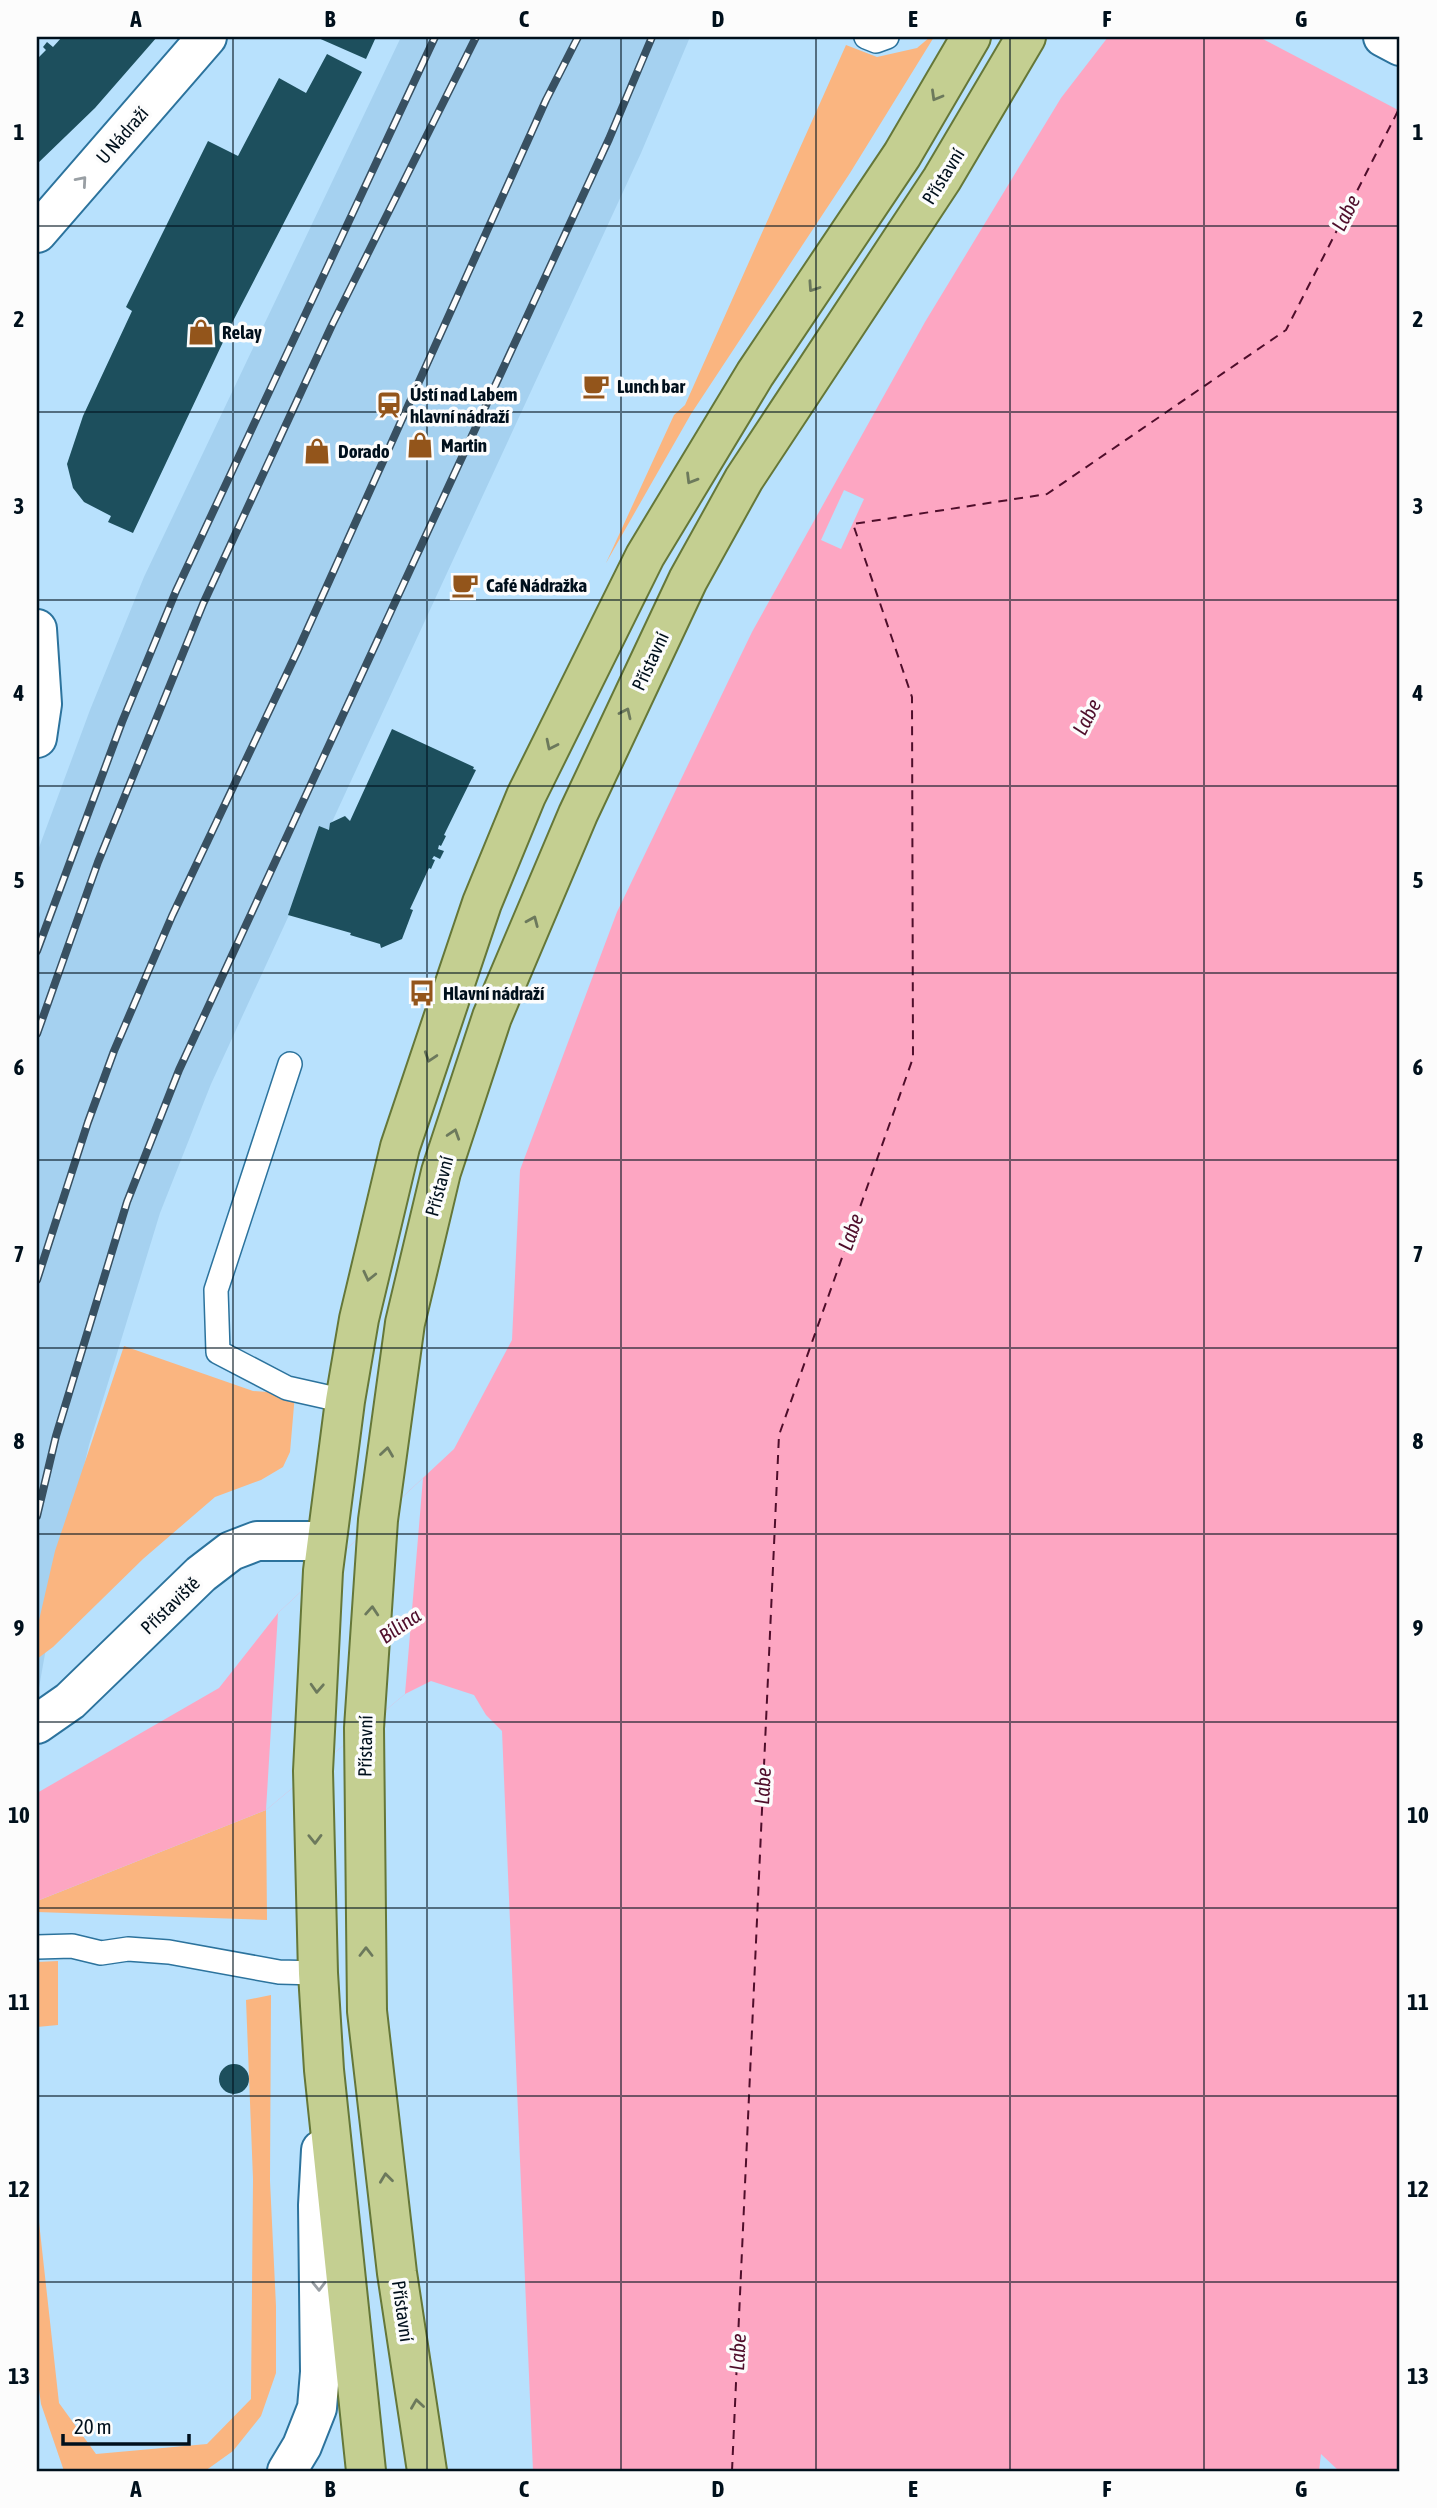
<svg xmlns="http://www.w3.org/2000/svg" width="1437" height="2508" font-family="'Asap Condensed',sans-serif">
  <style>
    .built { fill: #a5d1f0 }
    .green { fill: #fab580 }
    .water { fill: #fda6c2 }
    .pier { fill: #b8e1fd }
    .lines { fill: none; stroke-linecap: round; stroke-linejoin: round }
    .ferry { stroke: #4f0e2b; stroke-width: 2; stroke-dasharray: 9 7; stroke-linecap: butt }
    .building { fill: #1d4f5d }
    .lane-casing { stroke: #2c739d; stroke-width: 26 }
    .street-casing { stroke: #2c739d; stroke-width: 42 }
    .secondary-casing { stroke: #2c739d; stroke-width: 42 }
    .primary-casing { stroke: #657738; stroke-width: 42 }
    .lane { stroke: #fff; stroke-width: 23 }
    .street { stroke: #fff; stroke-width: 38 }
    .secondary { stroke: #fff; stroke-width: 38 }
    .primary { stroke: #c4cf91; stroke-width: 38 }
    .rail-casing { stroke: #385061; stroke-width: 8 }
    .rail { stroke: #fcfcfc; stroke-width: 5; stroke-dasharray: 16; stroke-linecap: butt }
    .oneway { stroke: #6c795c }
    .oneway2 { stroke: #999fa4 }
    .grid { fill: none; stroke: #00101c; stroke-width: 2; stroke-opacity: 0.55 }
    .labels { text-anchor: middle; stroke-width: 7; stroke-linejoin: round; paint-order: stroke }
    .street-label { font-size: 19px; fill: #00101c; stroke: #fcfcfc }
    .poi-label { font-size: 19px; font-weight: bold; fill: #00101c; stroke: #fcfcfc; text-anchor: start }
    .water-label { font-size: 21px; font-style: italic; fill: #4f0e2b; stroke: #fcfcfc }
    .neatline { fill: none; stroke: #00101c; stroke-width: 2.5 }
    .grid-label { font-size: 23px; text-anchor: middle; font-weight: bold; fill: #00101c }
  </style>
  <rect width="100%" height="100%" fill="#b8e1fd"/>
  <path class="built" d="M401 37H690L641 153 211 1084 160 1213 89 1445 60 1569 37 1699V853L90 710 144 577Z"/>
  <path class="green" d="M930 37H934L850 173 691 414 606 563 674 415 685 405 846 45 877 57 917 48Z
    M124 1346 253 1391 295 1394 290 1452 283 1467 261 1480 215 1497 143 1559 53 1647 37 1659V1629L55 1551Z
    M266 1810 267 1920 37 1912V1901Z
    M58 1961V2025L37 2027V1962Z
    M271 1995 270 2181 276 2306V2373L261 2416 233 2451 205 2471H64L41 2404 37 2375V2204L59 2403 96 2454 207 2444 251 2399 253 2179 246 2000Z"/>
  <path class="water" d="M1108 37H1400V2471H1339L1321 2454 1319 2471H533L502 1731 486 1715 474 1695 431 1681 405 1694 266 1810 37 1901V1793L219 1688 278 1613 454 1449 512 1340 520 1170 617 912 752 632 925 322 1061 98Z"/>
  <path class="pier" d="M1259 37H1400V111Z
    M844 490 864 499 841 549 821 540Z
    M423 1478 405 1694 266 1810 278 1613Z"/>
  <g class="lines">
    <path class="ferry" d="M732 2471 779 1435 913 1058 912 697 853 524 1047 494 1286 330 1400 107"/>
  </g>
  <path class="building" d="M62 37H157L95 108 37 164V59L46 50 43 47 47 42 53 47Z
    M316 37H376L366 59Z
    M327 54 362 72 232 323 133 533 108 522 111 516 84 502 73 488 67 464 83 416 132 311 126 307 208 141 238 156 279 78 306 93Z
    M392 729 474 767 473 769 476 770 444 835 446 836 441 846 439 845 438 849 444 851 440 859 434 856 432 859 435 860 431 869 429 868 410 909 413 910 402 939 381 948 380 944 350 935 351 933 288 915 319 826 329 830 330 823 345 816 350 821Z
    M219 2079a15 15 0 1 1 30 0a15 15 0 1 1-30 0Z"/>
  <g class="lines">
    <g class="lane-casing">
      <path id="lane" d="M866 37 876 41 887 37
        M290 1064 216 1290 218 1352 287 1388 345 1401
        M37 1947 72 1946 101 1953 128 1949 169 1952 279 1972 318 1973"/>
    </g>
    <g class="street-casing">
      <path id="street" d="M37 233 207 37
        M37 629 42 704 37 738
        M37 1724 70 1701 201 1574 231 1551 257 1541H326"/>
    </g>
    <g class="secondary-casing">
      <path id="secondary" d="M1383 37 1400 46
        M287 2471 302 2446 317 2408 320 2372 318 2205 321 2150"/>
    </g>
    <g class="primary-casing">
      <path id="primary" d="M366 2471 324 2070 318 1973 313 1771 323 1571 345 1401 359 1319 400 1147 482 903 526 796 645 556 755 374 902 155 971 37
        M427 2471 397 2273 367 2011 364 1728 378 1520 405 1323 441 1172 492 1017 578 814 688 580 744 479 942 179 1026 37"/>
    </g>
    <use href="#lane" class="lane"/>
    <use href="#street" class="street"/>
    <use href="#secondary" class="secondary"/>
    <use href="#primary" class="primary"/>
    <g class="rail-casing">
      <path id="rail" d="M37 951 122 722 176 591 435 37
        M37 1034 98 862 203 604 332 325 476 37
        M37 1280 88 1122 114 1051 172 916 298 650 546 100 578 37
        M37 1516 56 1436 127 1202 179 1070 609 139 652 37"/>
    </g>
    <use href="#rail" class="rail"/>
  </g>
  <defs><path id="oneway-chevron" d="M-2-3.5L2.5 0L-2 3.5" fill="none" stroke-width="1.6" stroke-linecap="round" stroke-linejoin="round" transform="scale(1.75)"/></defs>
  <g class="oneway">
    <use href="#oneway-chevron" transform="translate(936 96) rotate(120)"/>
    <use href="#oneway-chevron" transform="translate(813 287) rotate(124)"/>
    <use href="#oneway-chevron" transform="translate(691 479) rotate(121)"/>
    <use href="#oneway-chevron" transform="translate(626 713) rotate(-65)"/>
    <use href="#oneway-chevron" transform="translate(551 745) rotate(116)"/>
    <use href="#oneway-chevron" transform="translate(533 921) rotate(-67)"/>
    <use href="#oneway-chevron" transform="translate(430 1057) rotate(108)"/>
    <use href="#oneway-chevron" transform="translate(454 1134) rotate(-72)"/>
    <use href="#oneway-chevron" transform="translate(369 1276) rotate(103)"/>
    <use href="#oneway-chevron" transform="translate(387 1452) rotate(-82)"/>
    <use href="#oneway-chevron" transform="translate(372 1611) rotate(-86)"/>
    <use href="#oneway-chevron" transform="translate(317 1688) rotate(93)"/>
    <use href="#oneway-chevron" transform="translate(315 1839) rotate(89)"/>
    <use href="#oneway-chevron" transform="translate(366 1952) rotate(-90)"/>
    <use href="#oneway-chevron" transform="translate(386 2178) rotate(-97)"/>
    <use href="#oneway-chevron" transform="translate(417 2404) rotate(-98)"/>
  </g>
  <g class="oneway2">
    <use href="#oneway-chevron" transform="translate(82 181) rotate(-49)"/>
    <use href="#oneway-chevron" transform="translate(319 2286) rotate(89)"/>
  </g>
  <path class="grid" d="M233 37V2471M427 37V2471M621 37V2471M816 37V2471M1010 37V2471M1204 37V2471M37 226H1400M37 412H1400M37 600H1400M37 786H1400M37 973H1400M37 1160H1400M37 1348H1400M37 1534H1400M37 1722H1400M37 1908H1400M37 2096H1400M37 2282H1400"/>
  <defs>
    <g id="shop-bare" transform="scale(2.1)"><path d="M-5-2.5h2.3a2.7 3.5 0 0 1 5.4 0H5L5.5 6h-11ZM-1.5-2.5h3a1.5 2.3 0 0 0-3 0Z" fill="#93551b" stroke="#fcfcfc" stroke-width="2.5" paint-order="stroke"/></g>
    <g id="cafe-bare" transform="scale(2.1)"><path d="M-5.5-4.5H6V0H3Q3 3.5 0 3.5H-2.5Q-5.5 3.5-5.5 0ZM3-3.2v2h1.7v-2ZM-6 4.5H4V6H-6Z" fill="#93551b" stroke="#fcfcfc" stroke-width="2.5" paint-order="stroke"/></g>
    <g id="station-bare" transform="scale(2.1)"><path d="M-3-6H3Q5-6 5-4V2Q5 4 3 4L4.5 6H3L1.5 4h-3L-3 6H-4.5L-3 4Q-5 4-5 2V-4Q-5-6-3-6ZM-3.5-4v3h7v-3ZM-3.5 1v1.5H-2V1ZM2 1v1.5H3.5V1Z" fill="#93551b" stroke="#fcfcfc" stroke-width="2.5" paint-order="stroke"/></g>
    <g id="bus-bare" transform="scale(2.1)"><path d="M-5-6H5V4H4V6H2V4H-2V6H-4V4H-5ZM-3.5-4V0h7V-4ZM-3.5 1.2v1.5H-2V1.2ZM2 1.2v1.5H3.5V1.2Z" fill="#93551b" stroke="#fcfcfc" stroke-width="2.5" paint-order="stroke"/></g>
  </defs>
  <g fill-rule="evenodd">
    <use href="#shop-bare" x="201" y="332"/>
    <use href="#cafe-bare" x="596" y="386"/>
    <use href="#station-bare" x="389" y="405"/>
    <use href="#shop-bare" x="420" y="445"/>
    <use href="#shop-bare" x="317" y="451"/>
    <use href="#cafe-bare" x="465" y="585"/>
    <use href="#bus-bare" x="422" y="993"/>
  </g>
  <g class="labels">
    <g class="street-label">
      <text transform="translate(122 135) rotate(-49)" y="7">U Nádraží</text>
      <text transform="translate(943 176) rotate(-58)" y="7">Přístavní</text>
      <text transform="translate(650 661) rotate(-65)" y="7">Přístavní</text>
      <text transform="translate(439 1186) rotate(-75)" y="7">Přístavní</text>
      <text transform="translate(170 1605) rotate(-44)" y="7">Přístaviště</text>
      <text transform="translate(365 1746) rotate(-89)" y="7">Přístavní</text>
      <text transform="translate(403 2311) rotate(82)" y="7">Přístavní</text>
    </g>
    <g class="poi-label">
      <text x="222" y="339">Relay</text>
      <text x="617" y="393">Lunch bar</text>
      <text x="410" y="401">Ústí nad Labem<tspan x="410" dy="22">hlavní nádraží</tspan></text>
      <text x="441" y="452">Martin</text>
      <text x="338" y="458">Dorado</text>
      <text x="486" y="592">Café Nádražka</text>
      <text x="443" y="1000">Hlavní nádraží</text>
    </g>
    <g class="water-label">
      <text transform="translate(1346 213) rotate(-63)" y="7">Labe</text>
      <text transform="translate(1087 717) rotate(-63)" y="7">Labe</text>
      <text transform="translate(851 1232) rotate(-70)" y="7">Labe</text>
      <text transform="translate(400 1626) rotate(-34)" y="7">Bílina</text>
      <text transform="translate(763 1786) rotate(-87)" y="7">Labe</text>
      <text transform="translate(738 2352) rotate(-87)" y="7">Labe</text>
    </g>
  </g>
  <rect width="1437" height="2508" fill="none" stroke="#fcfcfc" stroke-width="77"/>
  <path d="M63 2434v10h126v-10" fill="none" stroke="#00101c" stroke-width="3.5"/>
  <text x="74" y="2434" font-size="21" fill="#00101c" stroke="#fcfcfc" stroke-width="5" paint-order="stroke">20 m</text>
  <rect x="38" y="38" width="1360" height="2432" class="neatline"/>
  <g class="grid-label">
    <text x="136" y="27">A</text>
    <text x="330" y="27">B</text>
    <text x="524" y="27">C</text>
    <text x="718" y="27">D</text>
    <text x="913" y="27">E</text>
    <text x="1107" y="27">F</text>
    <text x="1301" y="27">G</text>
    <text x="19" y="140">1</text>
    <text x="1418" y="140">1</text>
    <text x="19" y="327">2</text>
    <text x="1418" y="327">2</text>
    <text x="19" y="514">3</text>
    <text x="1418" y="514">3</text>
    <text x="19" y="701">4</text>
    <text x="1418" y="701">4</text>
    <text x="19" y="888">5</text>
    <text x="1418" y="888">5</text>
    <text x="19" y="1075">6</text>
    <text x="1418" y="1075">6</text>
    <text x="19" y="1262">7</text>
    <text x="1418" y="1262">7</text>
    <text x="19" y="1449">8</text>
    <text x="1418" y="1449">8</text>
    <text x="19" y="1636">9</text>
    <text x="1418" y="1636">9</text>
    <text x="19" y="1823">10</text>
    <text x="1418" y="1823">10</text>
    <text x="19" y="2010">11</text>
    <text x="1418" y="2010">11</text>
    <text x="19" y="2197">12</text>
    <text x="1418" y="2197">12</text>
    <text x="19" y="2384">13</text>
    <text x="1418" y="2384">13</text>
    <text x="136" y="2497">A</text>
    <text x="330" y="2497">B</text>
    <text x="524" y="2497">C</text>
    <text x="718" y="2497">D</text>
    <text x="913" y="2497">E</text>
    <text x="1107" y="2497">F</text>
    <text x="1301" y="2497">G</text>
  </g>
</svg>
